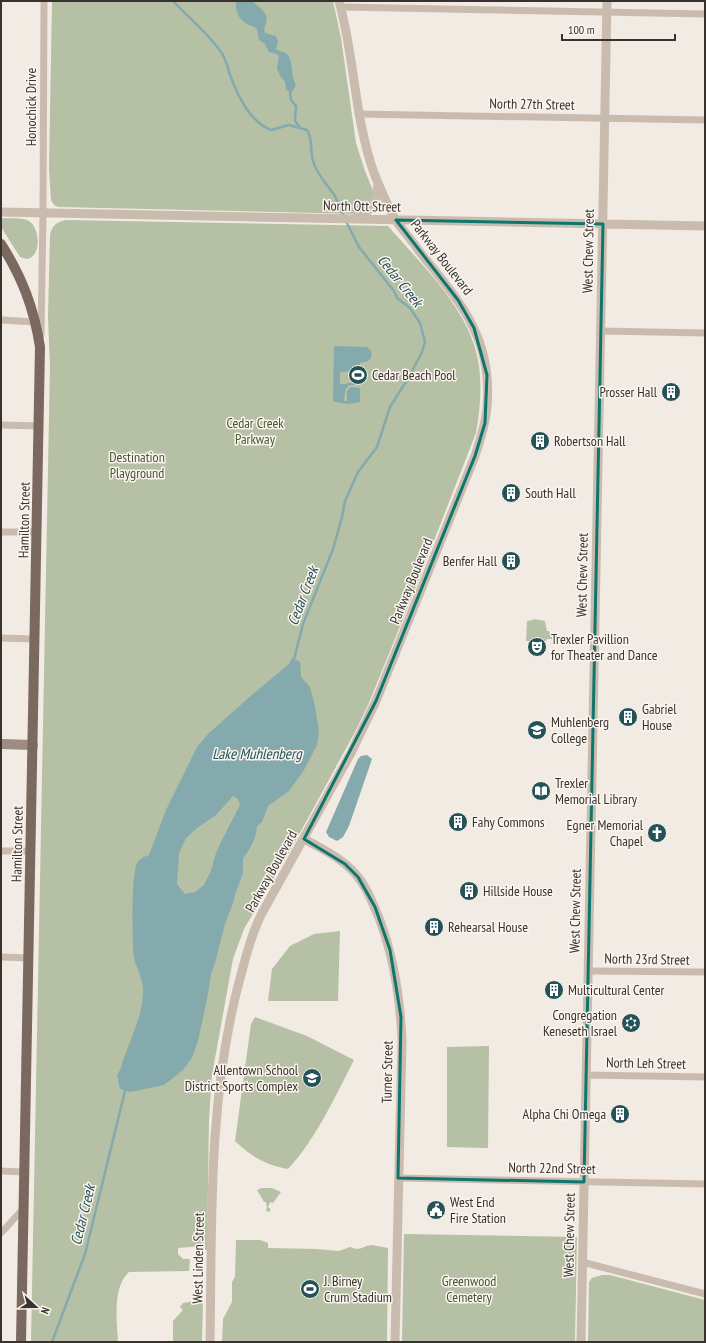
<svg xmlns="http://www.w3.org/2000/svg" width="706" height="1343" font-family="'PT Sans Narrow',sans-serif">
  <style>
    .green { fill: #b6c0a4 }
    .water { fill: #84aaad; fill-rule: evenodd }
    .lines { fill: none; stroke-linecap: round; stroke-linejoin: round }
    .stream { stroke: #84aaad; stroke-width: 2.5 }
    .minor { stroke: #c9bcaf; stroke-width: 7 }
    .tertiary { stroke: #c9bcaf; stroke-width: 9 }
    .secondary { stroke: #9d8c81; stroke-width: 10 }
    .primary { stroke: #79695f; stroke-width: 10 }
    .marked { fill: none; stroke: #0f766e; stroke-width: 3; stroke-linejoin: round }
    .labels { text-anchor: middle; stroke-width: 3; stroke-linejoin: round; paint-order: stroke }
    .street-label { font-size: 14px; fill: #39312d; stroke: #faf5ef }
    .poi-label { font-size: 14px; fill: #39312d; stroke: #faf5ef; text-anchor: start }
    .park-label { font-size: 14px; fill: #475532; stroke: #faf5ef }
    .water-label { font-size: 15px; font-style: italic; fill: #255257; stroke: #faf5ef }
  </style>
  <rect width="100%" height="100%" fill="#f2ebe3"/>
  <path class="green" d="M52 1H333L341 38 356 143 364 168 373 191 372 205 360 214 58 207 54 205 51 200 49 169Z
    M1 218C9 219 22 217 29 221 40 228 42 256 27 259L20 257 1 227Z
    M66 220 388 226C421 264 473 313 479 366 482 389 480 410 476 433L408 607 368 705 355 732 295 842 244 929 233 959 212 1075 209 1120 207 1250H205V1238H204V1249L201 1246 178 1248V1254L183 1259H190L189 1271 129 1272C112 1287 117 1322 118 1342H31L50 366 48 317 50 235C52 226 56 222 66 220Z
    M534 619 545 621 547 631H549L553 639H547L546 641H526L527 621 533 620Z
    M340 931 338 1001H268L272 969 290 946 314 934Z
    M255 1017 307 1036 354 1060C336 1095 315 1141 288 1169 265 1165 252 1157 235 1141L251 1024Z
    M489 1046 488 1148 447 1147V1047Z
    M262 1188H272L281 1192 273 1203 270 1202 268 1208H270V1212L266 1211 267 1208 266 1202H264L257 1190Z
    M404 1234 577 1237 575 1342H402Z
    M236 1240H260L268 1243V1248L316 1249 339 1251 350 1247C362 1252 363 1245 372 1245 377 1246 383 1247 388 1248L387 1342H222L223 1319 232 1302V1282L235 1277Z
    M602 1275H610L705 1300V1342H588L589 1282 592 1278Z
    M195 1297 203 1300 202 1342H173V1321L183 1310 180 1307 183 1303 194 1301Z"/>
  <path class="water" d="M236 1H253C257 6 264 10 266 15 269 22 262 27 265 33L276 36 278 42 276 49C279 52 284 51 287 54 293 59 291 77 296 85L292 92 286 90 285 82 280 76 277 68 279 56 276 54 269 52 265 44 259 40 257 29C255 27 252 26 249 25 239 20 235 12 236 1Z
    M334 346 367 347 371 351C373 360 368 362 360 363V371L340 372V384H346L348 383H352V374H360V385H349L345 390 344 401H347V391L351 387 360 388V402C350 405 342 404 333 401Z
    M292 658 300 662 301 677 310 687 314 702 319 731 317 745 304 770 289 791 268 806 262 822 257 826C256 839 251 848 243 858V873L235 895 233 903 225 924 215 963 211 974 208 994 198 1041 192 1058 183 1070 164 1085 130 1092 120 1089 117 1075C122 1068 122 1062 125 1055 133 1034 142 1015 143 993 144 980 137 970 134 958 132 943 131 875 137 863 140 858 144 857 149 855L166 810 197 747 208 734 253 694 289 664ZM233 796 238 799 240 805 222 840 216 853 211 871 204 885 195 892 185 894 177 884 179 853 186 838 197 828 216 815Z
    M367 755 372 759 349 826 343 837 337 841 329 837 326 832 358 759 361 756Z"/>
  <g class="lines">
    <path class="stream" d="M173 1C189 18 208 33 221 52 226 59 228 68 230 75 238 96 249 121 271 130L289 125 307 130C313 138 310 151 313 161 317 175 327 184 335 196 338 202 340 210 344 216
      M290 92 291 100 296 106 295 121 299 126
      M294 659 303 624 333 549 342 517 345 501 358 472 377 447 390 407 409 377 422 352 425 342 420 323 410 308 397 298 394 291 359 247 346 221
      M52 1342 85 1254 125 1091"/>
    <path class="minor" d="M341 7 705 14
      M358 114 705 120
      M1 320 36 322
      M601 331 705 333
      M41 335 43 213 44 1
      M1 425 39 426
      M1 532H37
      M1 638 35 639
      M1 851H31
      M1 957 29 958
      M588 971 705 972
      M586 1075 705 1077
      M1 1171 25 1172
      M398 1178 705 1184
      M1 1233 24 1208
      M582 1262 705 1294"/>
    <path class="tertiary" d="M1 212 705 226
      M355 218C375 210 375 204 378 184
      M304 839C323 849 345 860 358 877 368 889 373 904 379 918 394 957 400 998 402 1040L395 1342
      M210 1342C212 1224 208 1105 237 990 244 964 250 937 262 913L351 753 376 701 475 456C480 440 486 424 487 406 493 337 459 301 419 251 412 240 402 230 395 219 387 205 380 188 374 173 354 117 355 58 339 1
      M581 1342 607 1"/>
    <path class="secondary" d="M1 744 33 745"/>
    <path class="primary" d="M1 244C22 277 34 308 40 347L21 1342"/>
  </g>
  <path class="marked" d="M396 220 603 224 584 1182 398 1178 401 1017 390 950 375 907 358 877 345 864 304 839 376 701 475 456 485 423 487 375 474 328 458 300Z"/>
  <defs>
    <g id="stadium-disc" transform="scale(1)"><circle r="9.5" fill="#255257" stroke="#faf5ef"/><path d="M0-5a6.5 5 0 1 0 0 10a6.5 5 0 1 0 0-10ZM-3.5-1.8h7v3.6h-7Z" fill="#fff"/></g>
    <g id="building-disc" transform="scale(1)"><circle r="9.5" fill="#255257" stroke="#faf5ef"/><path d="M-4-6H4V6H1V3H-1V6H-4ZM-2.5-4.3h1.7v1.8h-1.7ZM.8-4.3h1.7v1.8H.8ZM-2.5-1h1.7V.8h-1.7ZM.8-1h1.7V.8H.8Z" fill="#fff"/></g>
    <g id="theatre-disc" transform="scale(1)"><circle r="9.5" fill="#255257" stroke="#faf5ef"/><path d="M-5-5.5Q0-4 5-5.5V0Q5 5 0 6Q-5 5-5 0ZM-3.3-2.5H-1v1.5H-3.3ZM1-2.5H3.3v1.5H1ZM-2.8 1Q0 5.5 2.8 1Z" fill="#fff"/></g>
    <g id="university-disc" transform="scale(1)"><circle r="9.5" fill="#255257" stroke="#faf5ef"/><path d="M0-5L7-2L0 1L-7-2ZM-4 1L0 2.5L4 1V4Q0 6-4 4Z" fill="#fff"/></g>
    <g id="library-disc" transform="scale(1)"><circle r="9.5" fill="#255257" stroke="#faf5ef"/><path d="M-6-4Q-3-5.5-.7-3.5V5Q-3 3-6 4ZM6-4Q3-5.5 .7-3.5V5Q3 3 6 4Z" fill="#fff"/></g>
    <g id="church-disc" transform="scale(1)"><circle r="9.5" fill="#255257" stroke="#faf5ef"/><path d="M-1.2-6h2.4v3.5h3.3v2.4h-3.3V6h-2.4V-.1h-3.3v-2.4h3.3Z" fill="#fff"/></g>
    <g id="synagogue-disc" transform="scale(1)"><circle r="9.5" fill="#255257" stroke="#faf5ef"/><path d="M0-6.5L5.6 3.2H-5.6ZM0 6.5L5.6-3.2H-5.6Z" fill="#fff"/></g>
    <g id="school-disc" transform="scale(1)"><circle r="9.5" fill="#255257" stroke="#faf5ef"/><path d="M0-5L7-2L0 1L-7-2ZM-4 1L0 2.5L4 1V4Q0 6-4 4Z" fill="#fff"/></g>
    <g id="civic-disc" transform="scale(1)"><circle r="9.5" fill="#255257" stroke="#faf5ef"/><path d="M-.6-6.5H3V-4.5H.6V-3L4-1V1h2V6H-6V1h2V-1L-.6-3ZM-1.2 2.5V6h2.4V2.5Z" fill="#fff"/></g>
  </defs>
  <g fill-rule="evenodd">
    <use href="#stadium-disc" x="358" y="375"/>
    <use href="#building-disc" x="671" y="392"/>
    <use href="#building-disc" x="540" y="441"/>
    <use href="#building-disc" x="511" y="493"/>
    <use href="#building-disc" x="511" y="561"/>
    <use href="#theatre-disc" x="537" y="647"/>
    <use href="#building-disc" x="628" y="717"/>
    <use href="#university-disc" x="537" y="730"/>
    <use href="#library-disc" x="541" y="791"/>
    <use href="#building-disc" x="458" y="822"/>
    <use href="#church-disc" x="657" y="833"/>
    <use href="#building-disc" x="469" y="891"/>
    <use href="#building-disc" x="434" y="927"/>
    <use href="#building-disc" x="554" y="990"/>
    <use href="#synagogue-disc" x="631" y="1023"/>
    <use href="#school-disc" x="312" y="1078"/>
    <use href="#building-disc" x="620" y="1114"/>
    <use href="#civic-disc" x="436" y="1210"/>
    <use href="#stadium-disc" x="310" y="1289"/>
  </g>
  <g class="labels">
    <g class="street-label">
      <text transform="translate(532 104) rotate(1)" y="5">North 27th Street</text>
      <text transform="translate(31 107) rotate(-90)" y="5">Honochick Drive</text>
      <text transform="translate(362 206) rotate(1)" y="5">North Ott Street</text>
      <text transform="translate(588 251) rotate(-89)" y="5">West Chew Street</text>
      <text transform="translate(442 257) rotate(52)" y="5">Parkway Boulevard</text>
      <text transform="translate(24 520) rotate(-89)" y="5">Hamilton Street</text>
      <text transform="translate(582 575) rotate(-89)" y="5">West Chew Street</text>
      <text transform="translate(411 581) rotate(-68)" y="5">Parkway Boulevard</text>
      <text transform="translate(17 844) rotate(-89)" y="5">Hamilton Street</text>
      <text transform="translate(271 871) rotate(-61)" y="5">Parkway Boulevard</text>
      <text transform="translate(575 911) rotate(-89)" y="5">West Chew Street</text>
      <text transform="translate(647 959) rotate(1)" y="5">North 23rd Street</text>
      <text transform="translate(646 1063) rotate(1)" y="5">North Leh Street</text>
      <text transform="translate(387 1072) rotate(-89)" y="5">Turner Street</text>
      <text transform="translate(552 1168) rotate(1)" y="5">North 22nd Street</text>
      <text transform="translate(569 1235) rotate(-89)" y="5">West Chew Street</text>
      <text transform="translate(198 1258) rotate(-89)" y="5">West Linden Street</text>
    </g>
    <g class="poi-label">
      <text x="372" y="380">Cedar Beach Pool</text>
      <text x="657" y="397" text-anchor="end">Prosser Hall</text>
      <text x="554" y="446">Robertson Hall</text>
      <text x="525" y="498">South Hall</text>
      <text x="497" y="566" text-anchor="end">Benfer Hall</text>
      <text x="551" y="644">Trexler Pavillion<tspan x="551" dy="16">for Theater and Dance</tspan></text>
      <text x="642" y="714">Gabriel<tspan x="642" dy="16">House</tspan></text>
      <text x="551" y="727">Muhlenberg<tspan x="551" dy="16">College</tspan></text>
      <text x="555" y="788">Trexler<tspan x="555" dy="16">Memorial Library</tspan></text>
      <text x="472" y="827">Fahy Commons</text>
      <text x="643" y="830" text-anchor="end">Egner Memorial<tspan x="643" dy="16">Chapel</tspan></text>
      <text x="483" y="896">Hillside House</text>
      <text x="448" y="932">Rehearsal House</text>
      <text x="568" y="995">Multicultural Center</text>
      <text x="617" y="1020" text-anchor="end">Congregation<tspan x="617" dy="16">Keneseth Israel</tspan></text>
      <text x="298" y="1075" text-anchor="end">Allentown School<tspan x="298" dy="16">District Sports Complex</tspan></text>
      <text x="606" y="1119" text-anchor="end">Alpha Chi Omega</text>
      <text x="450" y="1207">West End<tspan x="450" dy="16">Fire Station</tspan></text>
      <text x="324" y="1286">J. Birney<tspan x="324" dy="16">Crum Stadium</tspan></text>
    </g>
    <g class="park-label">
      <text x="255" y="428">Cedar Creek<tspan x="255" dy="16">Parkway</tspan></text>
      <text x="137" y="462">Destination<tspan x="137" dy="16">Playground</tspan></text>
      <text x="469" y="1286">Greenwood<tspan x="469" dy="16">Cemetery</tspan></text>
    </g>
    <g class="water-label">
      <text transform="translate(400 281) rotate(51)" y="5">Cedar Creek</text>
      <text transform="translate(303 596) rotate(-69)" y="5">Cedar Creek</text>
      <text x="257" y="759">Lake Muhlenberg</text>
      <text transform="translate(83 1215) rotate(-76)" y="5">Cedar Creek</text>
    </g>
  </g>
  <rect width="706" height="1343" fill="none" stroke="#39312d" stroke-width="4"/>
  <g transform="translate(36 1307) rotate(111)" stroke="#faf5ef" stroke-width="3" paint-order="stroke">
  <path d="M0-3L7 15L0 10L-7 15Z" fill="#39312d"/>
  <text y="-6" font-size="11" font-weight="bold" text-anchor="middle" fill="#39312d">N</text>
  </g>
  <path d="M562 34v6h113v-6" fill="none" stroke="#39312d" stroke-width="2"/>
  <text x="568" y="34" font-size="12" fill="#39312d" stroke="#faf5ef" stroke-width="3" paint-order="stroke">100 m</text>
</svg>
